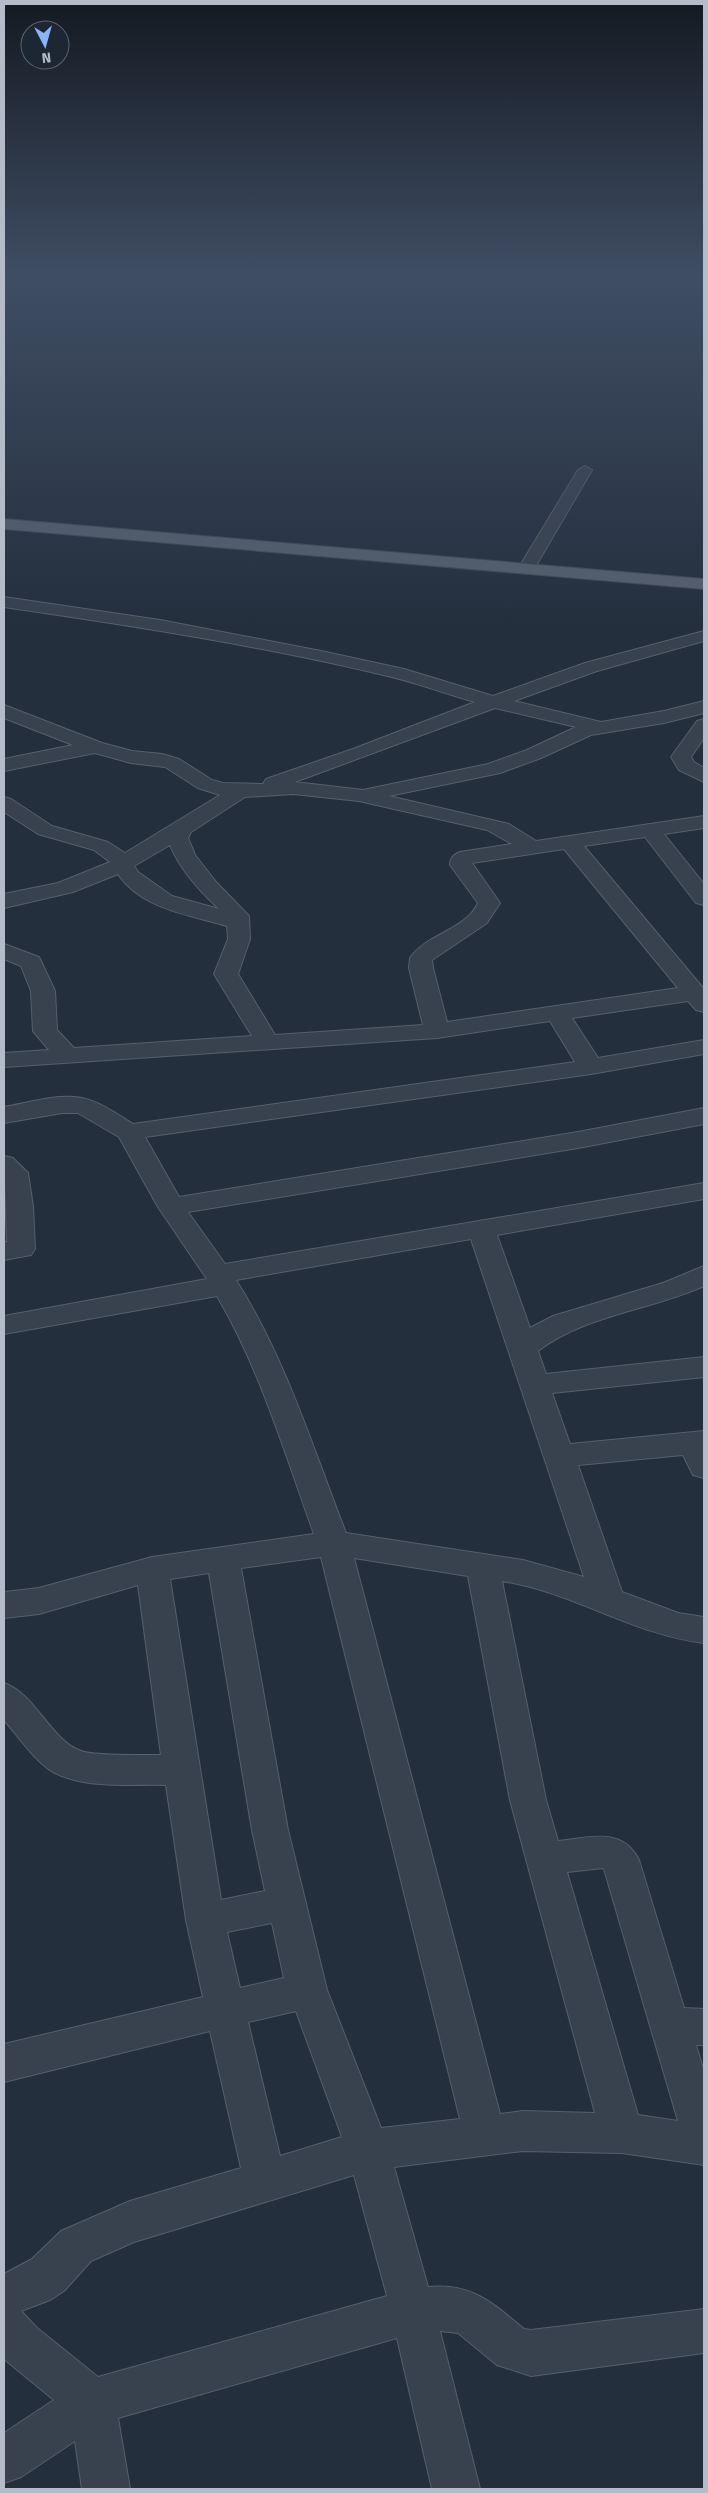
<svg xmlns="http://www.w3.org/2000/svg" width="708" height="2493" font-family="'Fira Sans',sans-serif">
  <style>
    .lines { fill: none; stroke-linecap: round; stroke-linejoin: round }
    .minor-casing { stroke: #565f6c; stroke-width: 2 }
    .major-casing { stroke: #414a57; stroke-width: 2 }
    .minor { fill: #38414e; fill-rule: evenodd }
    .major { fill: #56606e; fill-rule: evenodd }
  </style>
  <rect width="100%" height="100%" fill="#242f3e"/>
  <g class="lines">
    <g class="minor-casing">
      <path id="minor" d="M585 466 592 470 534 569 532 573H520L518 569 578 470Z
        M4 597 160 620 321 651 404 669 493 696 585 663 704 631V641L597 671 514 701 601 722 664 711 704 701V713L664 723 591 735 541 758 500 773 389 796 509 824 536 841 704 816V828L664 834 704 884V905L696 903 645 837 584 846 703 988 704 1012 696 1010 688 1001 572 1018 598 1058 704 1040V1054L591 1074 145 1137 179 1197 578 1132 704 1108V1124L578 1148 188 1212 225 1264 704 1183V1199L497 1235 530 1328 553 1316 663 1283 704 1266V1286C651 1310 585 1315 538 1351L546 1374 704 1357V1377L552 1393 570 1444 704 1431V1478L693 1475 683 1455 578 1465 622 1592 678 1613 704 1617V1643C634 1635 573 1592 502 1581L546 1800 558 1841C589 1838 622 1826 639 1860L684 2008 704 2009V2045H696L704 2072V2165L622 2153 523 2151 394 2167 428 2287C473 2283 492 2303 524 2329L531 2330 704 2309V2353L531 2376 497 2365 458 2333 440 2331 480 2489H432L397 2338 118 2418 130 2489H82L75 2441 21 2477 4 2483V2433L54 2400 4 2359V2274L32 2259 61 2231 130 2201 241 2168 210 2031 4 2082V2044L203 1997 186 1920 166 1785C131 1784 87 1789 55 1773 35 1762 19 1737 4 1720V1683C36 1694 50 1740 81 1751 94 1756 144 1755 161 1755L138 1585 39 1614 4 1618V1592L39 1588 152 1557 314 1534C285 1454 260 1369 217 1296L4 1334V1316L207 1279 158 1207 119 1137 78 1113H62L4 1123V1107C30 1103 66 1090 92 1101 106 1106 120 1116 133 1124L575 1062 550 1021 437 1038 4 1067V1053L49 1050 33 1031 31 991 21 966 4 959V944L39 957 55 991 57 1030 74 1048 252 1036 214 974 228 939 227 926C190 915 141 909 118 874L73 892 4 908V894L58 883 110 862 94 850 38 834 4 812V797L11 799 52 826 108 842 125 853 220 795 198 788 165 767 131 763 95 753 4 771V759L73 745 4 718V705L102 743 132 751 162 754 179 759 212 780 223 783 263 784 266 779 353 749 475 702C447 694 420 684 392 677 264 646 134 626 4 607ZM495 708 576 727 527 750 488 764 363 790 295 782ZM293 794 359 801 487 830 512 844 460 852C454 855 450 857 450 865L478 903C466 930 426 934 410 958L409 968 423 1025 275 1035 238 974 250 939 249 916 216 882 195 855 188 838 191 832 245 797ZM170 845C180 870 200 891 219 909L172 896 138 872 134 866ZM564 849 678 988 447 1022 433 968 432 960 487 923 500 903 472 863ZM471 1239 584 1577 523 1560 346 1533C313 1448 285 1357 236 1280ZM321 1557 460 2119 381 2128 327 1990 288 1830 241 1568ZM354 1558 468 1576 510 1800 595 2113 523 2111 500 2114ZM209 1573 252 1830 265 1891 221 1900 170 1579ZM603 1868 604 1869 678 2121 638 2115 567 1872ZM272 1923 284 1978 240 1988 227 1932ZM296 2011 342 2137 280 2156 248 2022ZM354 2175 387 2296 98 2377 37 2328 21 2311 50 2300 64 2291 91 2261 134 2242Z
        M704 719V738L691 757 694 762 704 768V782L679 770 671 757 697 721Z
        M4 1156 13 1158 28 1173 33 1207 35 1249 31 1255 4 1260V1242H7Z"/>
    </g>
    <g class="major-casing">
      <path id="major" d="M4 519 704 579V589L4 529Z"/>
    </g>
    <use href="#minor" class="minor"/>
    <use href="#major" class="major"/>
  </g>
  <linearGradient id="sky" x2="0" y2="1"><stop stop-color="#141a22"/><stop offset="0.44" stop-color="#3f4d63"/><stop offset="1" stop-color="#3f4d63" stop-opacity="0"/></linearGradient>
  <rect width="708" height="623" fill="url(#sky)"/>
  <rect width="708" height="2493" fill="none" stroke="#b4bcc9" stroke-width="10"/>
  <g transform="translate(45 45) rotate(174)"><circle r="24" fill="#1d2633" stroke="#59626f"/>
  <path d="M0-4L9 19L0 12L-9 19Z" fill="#8ab4f8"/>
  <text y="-8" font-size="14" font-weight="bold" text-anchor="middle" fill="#b4bcc9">N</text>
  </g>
</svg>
